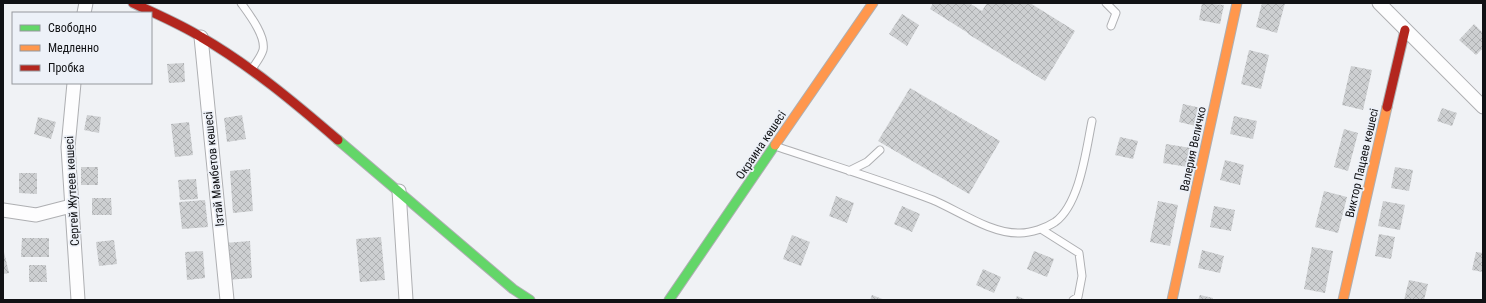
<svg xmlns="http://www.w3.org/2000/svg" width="1486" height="303" font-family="'Roboto Condensed',sans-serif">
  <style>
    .building { fill: url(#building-cross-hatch) }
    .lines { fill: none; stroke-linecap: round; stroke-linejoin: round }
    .lane-casing { stroke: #aeafb2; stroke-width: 9 }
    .street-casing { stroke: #aeafb2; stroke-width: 15 }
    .fast-casing { stroke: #aeafb2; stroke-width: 11 }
    .slow-casing { stroke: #aeafb2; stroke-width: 11 }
    .jam-casing { stroke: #aeafb2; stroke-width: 11 }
    .lane { stroke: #fdfdfe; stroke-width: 7 }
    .street { stroke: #fdfdfe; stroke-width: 13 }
    .fast { stroke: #63d668; stroke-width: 9 }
    .slow { stroke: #ff974d; stroke-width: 9 }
    .jam { stroke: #b3261e; stroke-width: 9 }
    .labels { text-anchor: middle; stroke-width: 3.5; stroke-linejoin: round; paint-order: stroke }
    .street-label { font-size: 12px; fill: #111215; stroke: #edf1f8 }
  </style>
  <defs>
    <pattern id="building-cross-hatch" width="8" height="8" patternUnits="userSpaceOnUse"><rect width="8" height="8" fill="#cdcfd1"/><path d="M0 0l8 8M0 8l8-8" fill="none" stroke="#afb1b3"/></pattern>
  </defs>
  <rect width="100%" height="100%" fill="#f0f2f5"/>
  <path class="building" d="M933 3H969L982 11 987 3H1030L1075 31 1045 81 968 34V33L930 9Z
    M1202 3 1224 5 1220 24 1199 20Z
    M1262 3H1285L1277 33 1256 27Z
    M902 14 919 25 907 46 889 34Z
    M1474 24 1483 33V48L1476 55 1459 40Z
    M1249 50 1269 55 1261 89 1241 84Z
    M184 63 185 82 169 83 167 64Z
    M1351 66 1372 70 1363 110 1342 105Z
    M910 88 1000 141 969 194 878 141Z
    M1183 104 1201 108 1196 126 1179 122Z
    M1442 108 1457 113 1452 126 1437 121Z
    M87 115 101 117 99 133 84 130Z
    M242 115 246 139 227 142 224 118Z
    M1234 116 1257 121 1253 139 1230 134Z
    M38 117 56 122 51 139 34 134Z
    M189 122 193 155 175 157 171 124Z
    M1344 129 1358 133 1348 171 1334 167Z
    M1120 137 1138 141 1133 159 1115 155Z
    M1166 144 1191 148 1188 167 1163 163Z
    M1225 160 1244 165 1240 185 1220 180Z
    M81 167H98V185H81Z
    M1395 167 1413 170 1409 191 1391 188Z
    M250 169 253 211 233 213 230 171Z
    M19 173H37V194L19 193Z
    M196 179 198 199 180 200 178 180Z
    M1324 191 1347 197 1338 233 1315 227Z
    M836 196 854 203 847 223 829 216Z
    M92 198H111L112 215H92Z
    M205 200 208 227 182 229 179 202Z
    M1158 201 1178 205 1170 246 1150 242Z
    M1383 201 1405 205 1400 230 1378 226Z
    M902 206 920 214 912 232 894 224Z
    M1214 206 1235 210 1231 231 1210 227Z
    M1379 234 1395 237 1391 259 1375 256Z
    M792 235 810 242 801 266 783 259Z
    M381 237 385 280 360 282 356 239Z
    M22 238H49V257H21Z
    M114 240 117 264 99 266 96 242Z
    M250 241 252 278 228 280 225 243Z
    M1312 247 1333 251 1325 293 1304 289Z
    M3 248 9 273 3 274Z
    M1202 250 1224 256 1220 273 1198 268Z
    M203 251 205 278 187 280 185 252Z
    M1034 251 1054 259 1047 277 1027 269Z
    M1476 252 1483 253V272L1472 270Z
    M29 265H46L47 282H29Z
    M983 269 1001 277 994 293 976 285Z
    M1409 280 1428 284 1424 300H1404Z
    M872 295 885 300H870Z
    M1200 295 1213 298V300H1198Z
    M1017 296 1027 300H1015Z"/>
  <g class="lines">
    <g class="lane-casing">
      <path id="lane" d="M241 3C249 14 266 36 263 50 261 57 255 64 252 69
        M1106 3 1116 13 1111 26
        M775 146C828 164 881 180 933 200 959 211 991 234 1020 233 1031 233 1046 228 1055 222 1080 204 1086 150 1092 121
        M849 171 867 162 880 150
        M1041 229 1079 253 1082 276 1078 297 1073 300"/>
    </g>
    <g class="street-casing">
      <path id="street" d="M1379 3 1483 107
        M84 13 86 3
        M201 37 227 300
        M74 83 68 147 78 300
        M399 191 406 300
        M3 210 36 215 71 206"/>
    </g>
    <g class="fast-casing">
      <path id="fast" d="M338 140 513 289 530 300
        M669 300 775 145"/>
    </g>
    <g class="slow-casing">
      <path id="slow" d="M775 145 873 3
        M1172 300 1237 3
        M1343 300 1387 107"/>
    </g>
    <g class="jam-casing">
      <path id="jam" d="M133 3C156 14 180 24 201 37 251 66 295 103 338 140
        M1387 107 1405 30"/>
    </g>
    <use href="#lane" class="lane"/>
    <use href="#street" class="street"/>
    <use href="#fast" class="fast"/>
    <use href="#slow" class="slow"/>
    <use href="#jam" class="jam"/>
  </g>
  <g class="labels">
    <g class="street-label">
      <text transform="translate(761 145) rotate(-56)" y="4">Окраина көшесі</text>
      <text transform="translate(1193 149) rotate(-78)" y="4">Валерия Величко</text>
      <text transform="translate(1362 163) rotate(-77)" y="4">Виктор Пацаев көшесі</text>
      <text transform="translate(214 169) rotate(-96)" y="4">Ізтай Мәмбетов көшесі</text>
      <text transform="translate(72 191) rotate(-93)" y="4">Сергей Жутеев көшесі</text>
    </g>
  </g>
  <rect width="1486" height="303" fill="none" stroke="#111215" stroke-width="8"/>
  <rect x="12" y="12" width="140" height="72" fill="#edf1f8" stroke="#95989d"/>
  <rect x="20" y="25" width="20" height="6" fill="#63d668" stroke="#95989d"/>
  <text x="48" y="32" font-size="12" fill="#111215">Свободно</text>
  <rect x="20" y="45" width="20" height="6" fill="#ff974d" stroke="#95989d"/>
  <text x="48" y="52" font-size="12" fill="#111215">Медленно</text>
  <rect x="20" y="65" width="20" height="6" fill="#b3261e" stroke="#95989d"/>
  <text x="48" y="72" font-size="12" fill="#111215">Пробка</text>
</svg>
